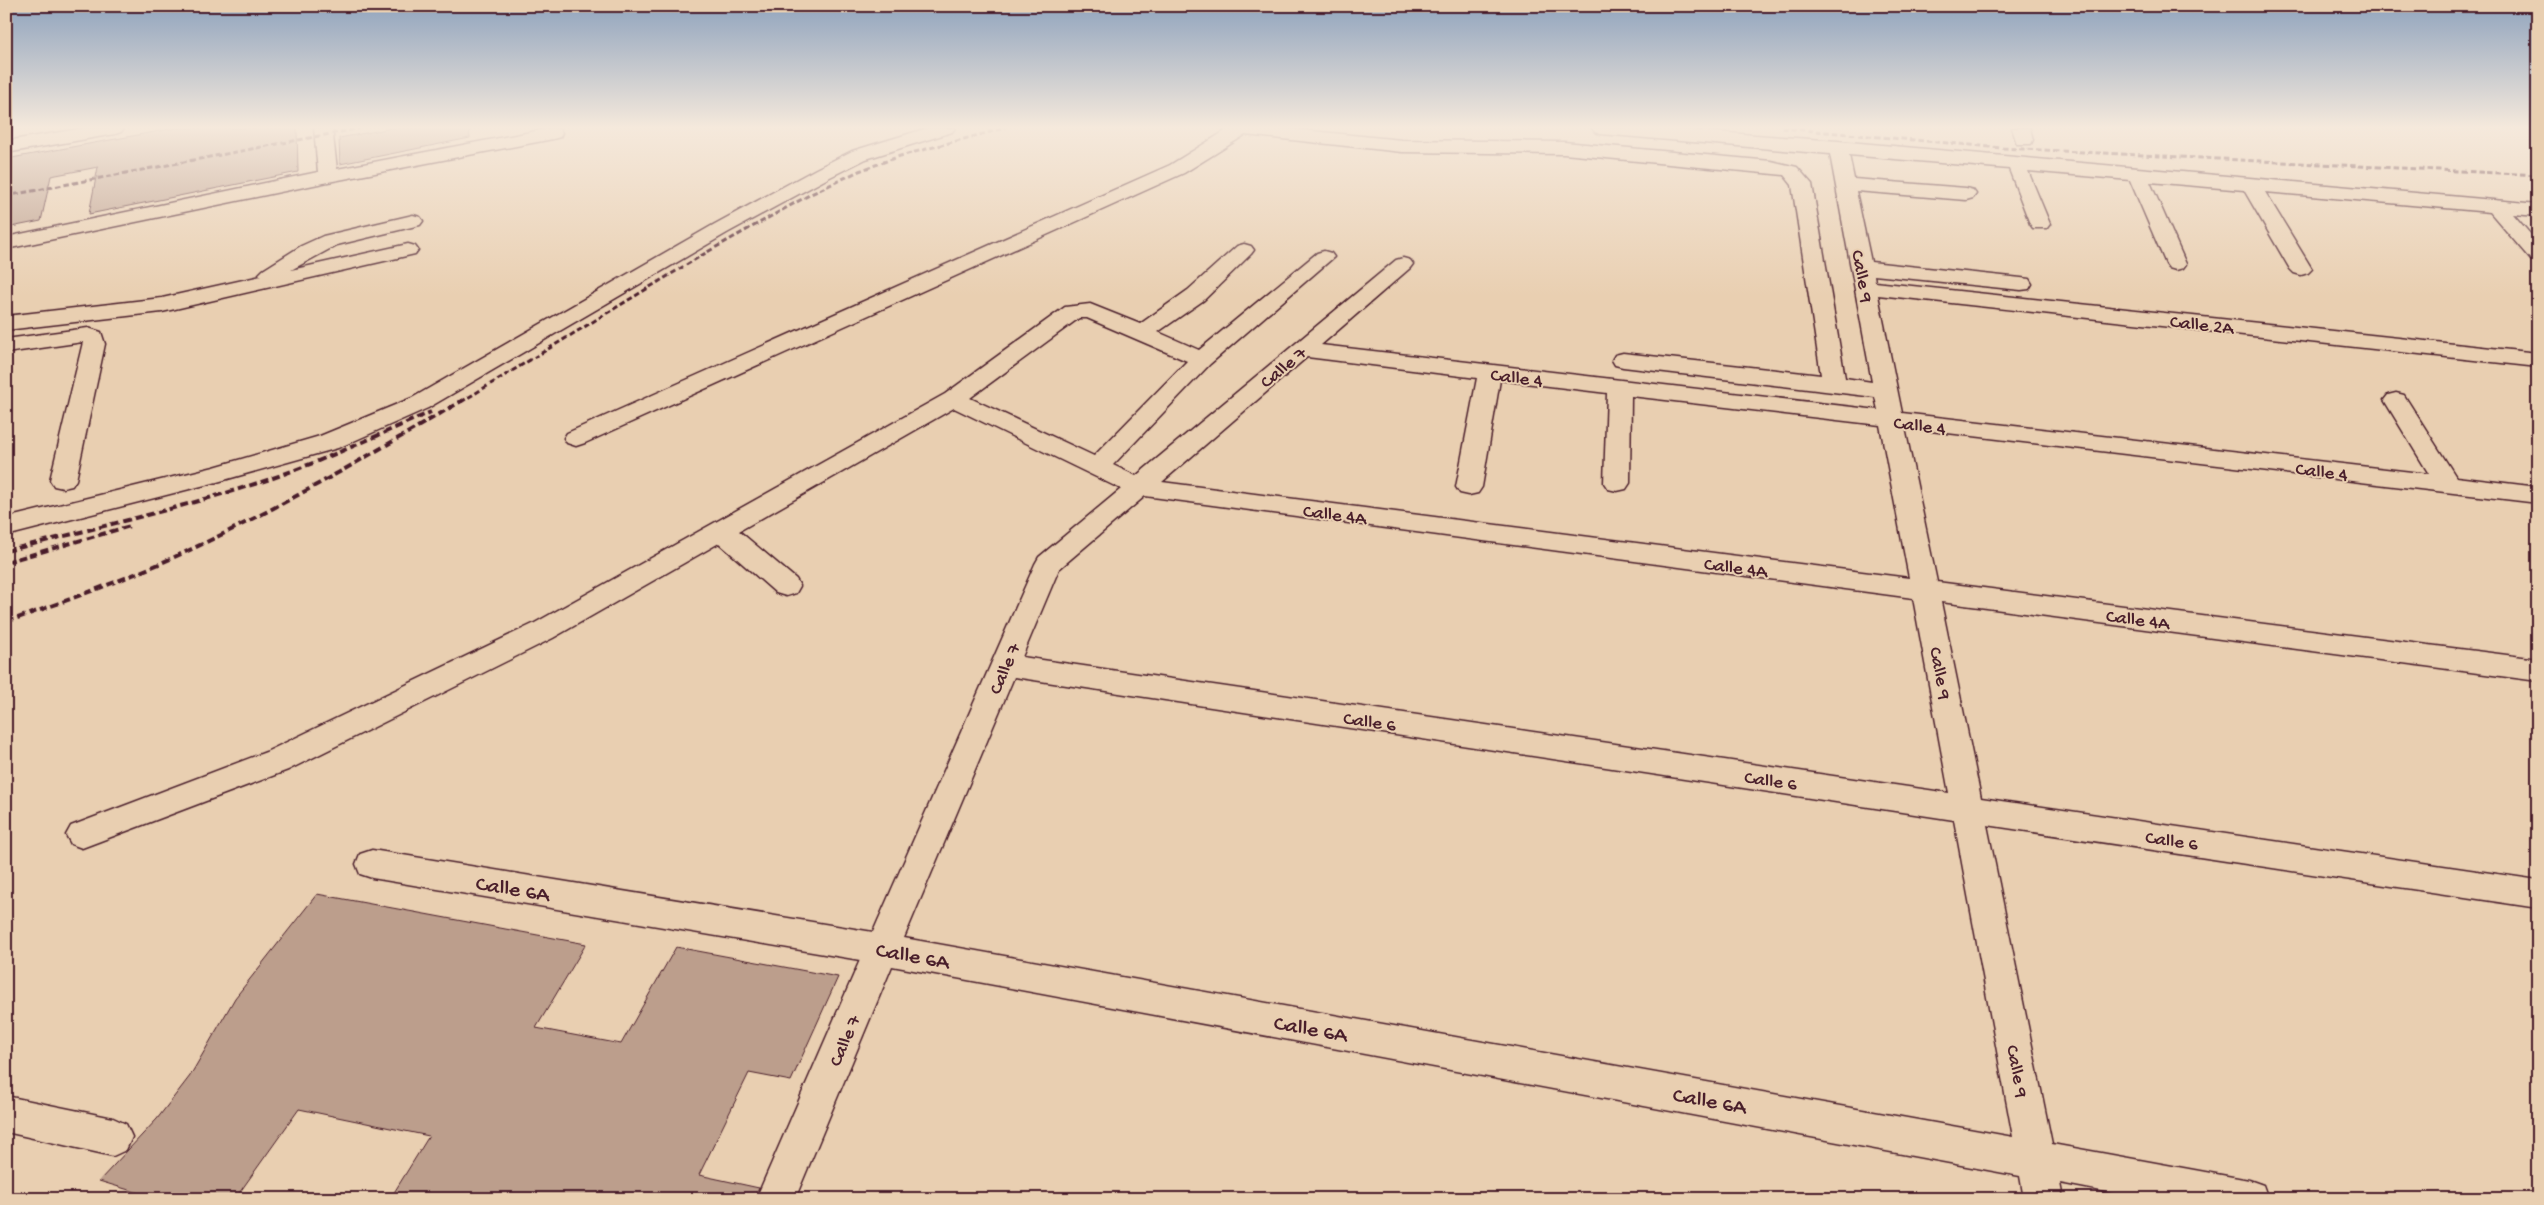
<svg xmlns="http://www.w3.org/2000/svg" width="2544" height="1205" font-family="'Gochi Hand',sans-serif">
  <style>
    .building { fill: #bc9e8c; stroke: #4a1f2b }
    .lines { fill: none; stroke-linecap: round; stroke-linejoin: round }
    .minor-casing { stroke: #4a1f2b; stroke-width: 3 }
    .minor { fill: #e9cfb1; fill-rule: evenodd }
    .rail-far1 { stroke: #4a1f2b; stroke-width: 3; stroke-dasharray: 5.5 3; stroke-linecap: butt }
    .rail { stroke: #4a1f2b; stroke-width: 4; stroke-dasharray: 8 4; stroke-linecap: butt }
    .labels { text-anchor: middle; stroke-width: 4; stroke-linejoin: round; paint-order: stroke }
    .street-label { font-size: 19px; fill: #4a1f2b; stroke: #e9cfb1 }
    .near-street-label { font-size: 22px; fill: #4a1f2b; stroke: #e9cfb1 }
  </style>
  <rect width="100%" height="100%" fill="#e9cfb1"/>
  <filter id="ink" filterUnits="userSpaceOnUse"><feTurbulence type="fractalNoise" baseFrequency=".02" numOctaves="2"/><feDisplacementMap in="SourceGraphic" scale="10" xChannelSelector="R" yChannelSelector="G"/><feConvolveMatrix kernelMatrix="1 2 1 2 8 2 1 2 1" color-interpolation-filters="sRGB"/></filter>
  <g filter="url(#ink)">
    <path class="building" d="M176 128H297L298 172 89 214 98 167 51 176 41 221 6 228V159Z
      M392 128H469L470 138 340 164 339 138Z
      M317 894 586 944 536 1028 621 1044 676 947 838 977 791 1081 749 1073 699 1175 759 1188 754 1199H390L429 1136 299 1109 235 1199H159L99 1181 157 1119 190 1076 235 998Z"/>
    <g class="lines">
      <g class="minor-casing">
        <path id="minor" d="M85 128H124L121 132 115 134 6 153V141Z
          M314 128H332L337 169 552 128 560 129 562 133 560 137 553 139 328 182 6 249V237L318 172Z
          M928 128H955L952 132 866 159 830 177 727 233 428 408 338 448 217 482 6 536V518L214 467 320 436 412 398 713 225 816 169 852 151Z
          M1223 128H1282L1402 140 1564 142 1771 161 1797 167 1812 184 1845 378 1872 382 1830 154 1601 134 1595 132 1592 128H1661L1838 141 2538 204V216L2513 214 2538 243V262L2531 260 2490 212 2265 192 2312 269 2308 273 2301 275 2294 273 2290 269 2244 190 2150 182 2186 264 2183 268 2176 270 2169 268 2166 264 2130 180 2028 171 2050 224 2047 228H2033L2030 224 2009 169 1849 155 1854 179 1966 188 1973 190 1976 194 1973 198 1966 200 1856 191 1871 262 2021 278 2029 279 2032 284 2029 289 2021 290 1874 275 1875 282 2538 353V367L1878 295 1902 413 2429 474 2384 400 2388 395 2396 393 2404 395 2456 477 2538 487V503L1905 428 1937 582 2538 659V681L1941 602 1981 798 2538 880V908L1987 825 2052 1144 2249 1180 2263 1185 2268 1199H2143L2060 1183 2063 1199H2024L2020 1176 892 966 795 1199H756L860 960 372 878 360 874 356 864 360 854 372 850 873 932 1035 564 1039 557 1121 489 954 408 739 531 796 579 800 586 796 593 786 596 776 593 719 543 553 638 288 770 82 848 71 844 66 835 71 826 266 752 533 624 945 394 1065 307 1090 304 1140 324 1188 290 1237 246 1244 244 1251 246 1254 250 1251 254 1204 300 1158 332 1199 350 1317 253 1324 251 1331 253 1334 257 1210 364 1113 465 1136 476 1396 260 1403 258 1410 260 1413 264 1410 268 1321 345 1878 410 1875 397 1623 367 1615 365 1612 360 1615 355 1623 353 1821 375 1792 185 1784 175 1564 154 1402 152 1245 135 1184 173 585 443 576 446 567 443 564 438 567 433 1170 165 1225 131ZM1079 318H1087L1187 361 1094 456 970 398ZM1307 357 1477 378 1456 487 1460 493 1469 495 1478 493 1482 487 1500 380 1607 393 1604 483 1608 489 1617 491 1626 489 1630 483 1631 396 1880 425 1909 578 1162 482ZM1145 496 1913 598 1949 793 1022 657 1059 569ZM1014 677 1954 820 2013 1137 904 938Z
          M2012 128H2030L2033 140 2031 144H2017Z
          M413 215 420 217 423 221 420 225 337 245 291 270 408 244 415 246 418 250 415 254 162 312 6 330V316L162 298 261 276 259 274 263 270 301 246 323 236Z
          M88 328 101 332 105 344 76 480 72 486 63 488 54 486 50 480 83 342 6 353V339Z
          M6 1096 113 1118 126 1124 132 1137 126 1150 113 1156 6 1132Z"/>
      </g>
      <use href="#minor" class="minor"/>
      <path class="rail-far1" d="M1782 128 2003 148 2538 175
        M6 196 361 128
        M461 402 709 251 811 194 859 171 900 156 1005 128"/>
      <path class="rail" d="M6 551C94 528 183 508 270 479 325 460 378 435 431 412
        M6 562 130 526
        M6 622C55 605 104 587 152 567 260 520 362 460 463 400"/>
    </g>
  </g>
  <linearGradient id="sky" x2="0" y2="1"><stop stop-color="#8fa3bd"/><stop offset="0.43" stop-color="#f5e9dc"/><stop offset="1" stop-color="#f5e9dc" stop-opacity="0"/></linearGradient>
  <rect width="2544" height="296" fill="url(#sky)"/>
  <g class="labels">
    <g class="street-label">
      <text transform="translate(1864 276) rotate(79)" y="7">Calle 9</text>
      <text transform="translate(2202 323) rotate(6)" y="7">Calle 2A</text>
      <text transform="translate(1282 366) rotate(-40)" y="7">Calle 7</text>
      <text transform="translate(1517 376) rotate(7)" y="7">Calle 4</text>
      <text transform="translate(1920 424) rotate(7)" y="7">Calle 4</text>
      <text transform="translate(2322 470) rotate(7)" y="7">Calle 4</text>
      <text transform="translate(1335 513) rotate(7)" y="7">Calle 4A</text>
      <text transform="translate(1736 566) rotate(7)" y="7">Calle 4A</text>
      <text transform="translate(2138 618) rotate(7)" y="7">Calle 4A</text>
      <text transform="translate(1003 668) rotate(-67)" y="7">Calle 7</text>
      <text transform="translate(1942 673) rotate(79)" y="7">Calle 9</text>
      <text transform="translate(1370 720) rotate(8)" y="7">Calle 6</text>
      <text transform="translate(1771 779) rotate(8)" y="7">Calle 6</text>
      <text transform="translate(2172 839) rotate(8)" y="7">Calle 6</text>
      <text transform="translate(843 1040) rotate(-67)" y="7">Calle 7</text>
      <text transform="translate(2019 1071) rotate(79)" y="7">Calle 9</text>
    </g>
    <g class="near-street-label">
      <text transform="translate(513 887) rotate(9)" y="8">Calle 6A</text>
      <text transform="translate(913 954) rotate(10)" y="8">Calle 6A</text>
      <text transform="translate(1311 1027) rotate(10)" y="8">Calle 6A</text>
      <text transform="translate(1710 1099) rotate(10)" y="8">Calle 6A</text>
    </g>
  </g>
  <rect width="2544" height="1205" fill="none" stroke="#e9cfb1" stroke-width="25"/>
  <rect x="12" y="12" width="2519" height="1180" fill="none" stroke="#4a1f2b" stroke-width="2" filter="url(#ink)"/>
</svg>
